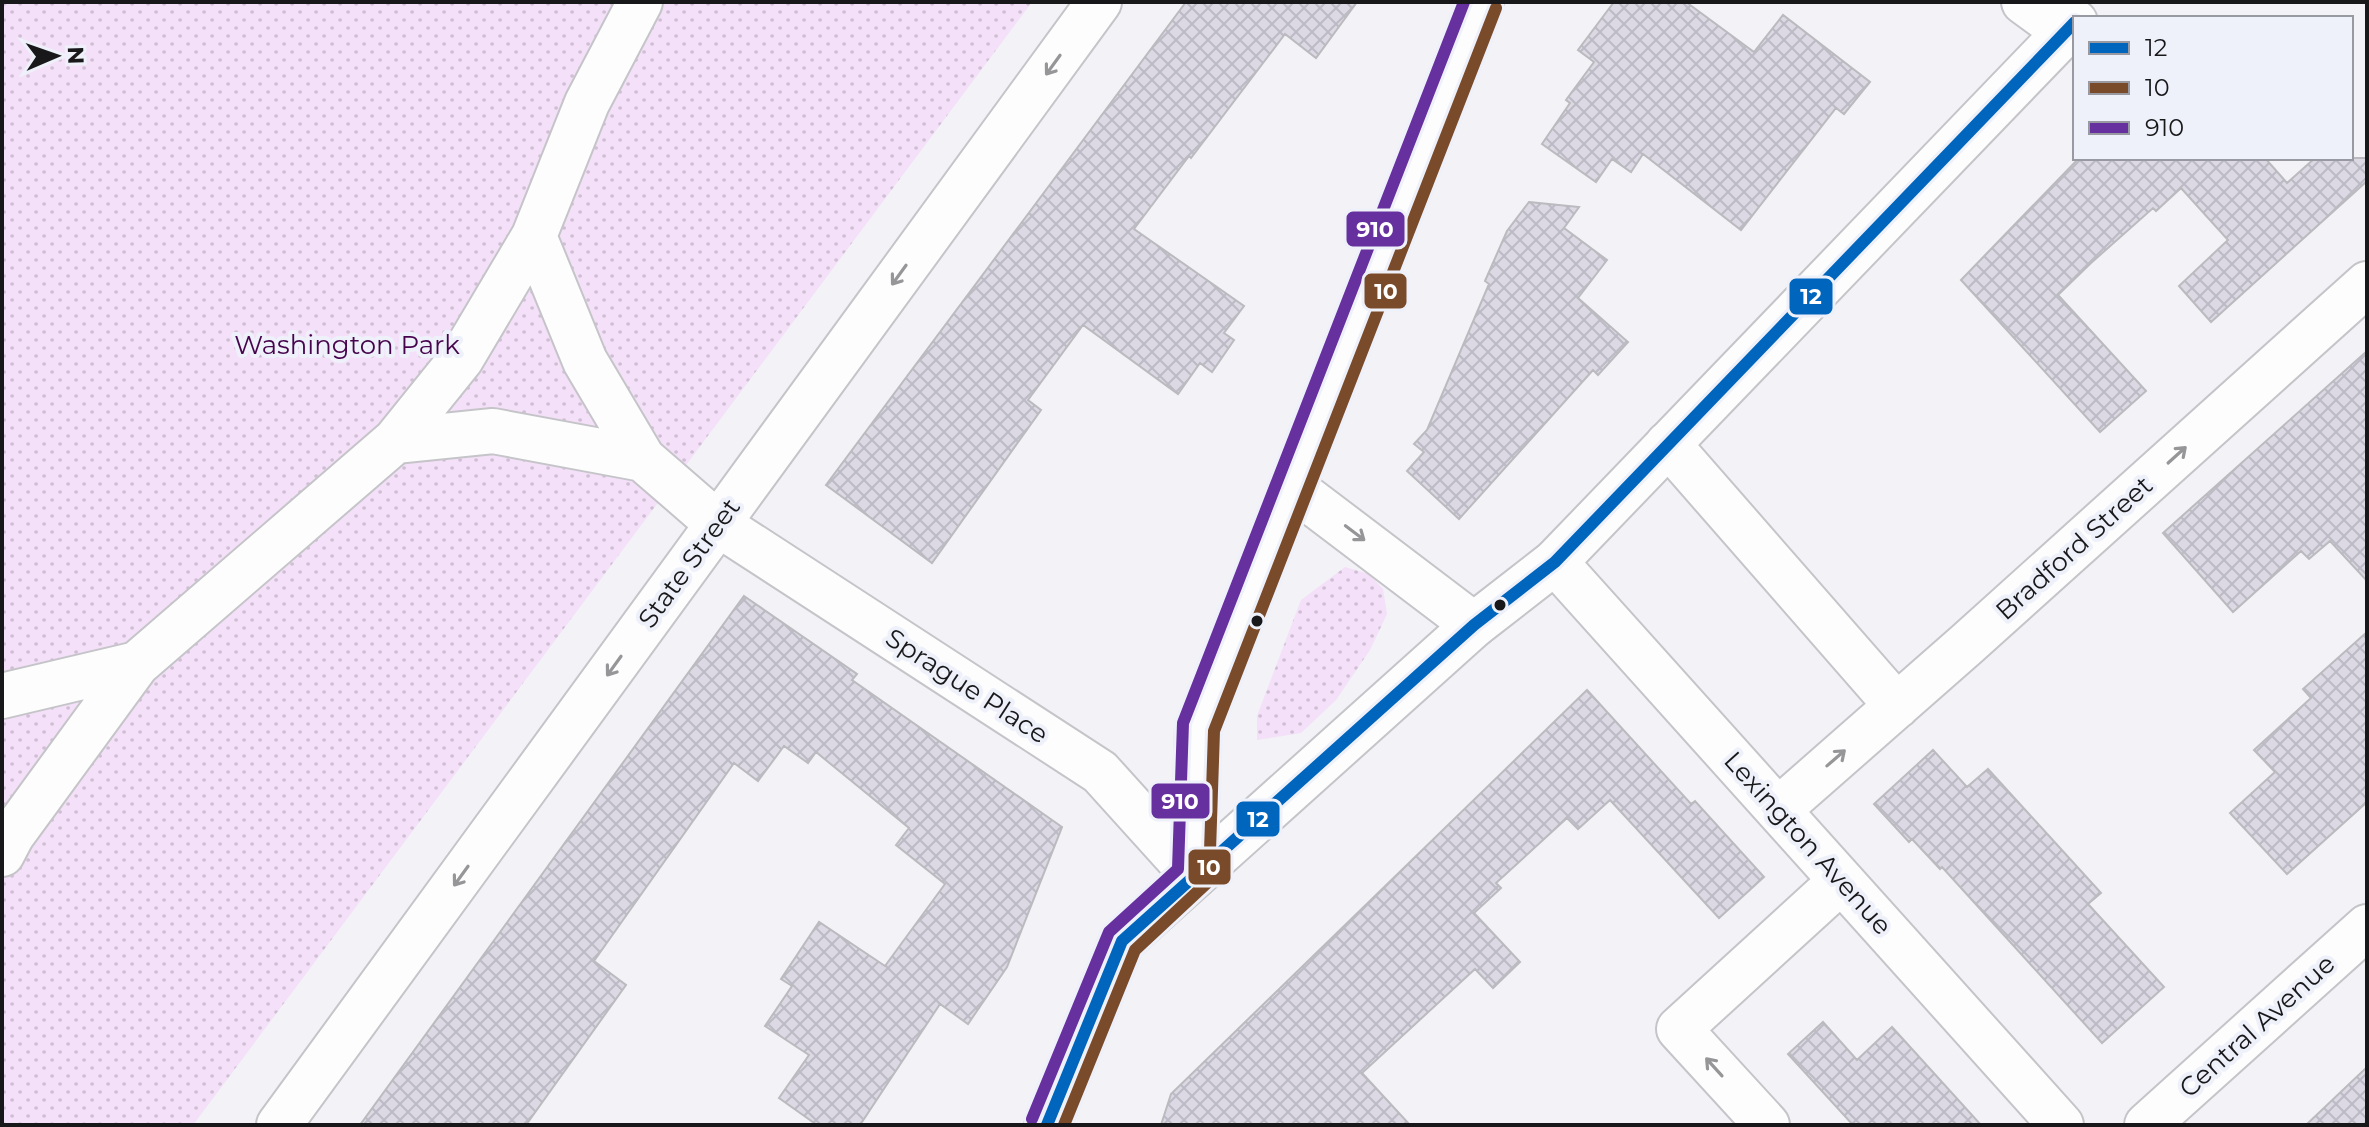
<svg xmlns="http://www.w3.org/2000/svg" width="2369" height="1127" font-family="Montserrat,sans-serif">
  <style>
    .green { fill: url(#green-dots) }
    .building { fill: url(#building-cross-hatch); stroke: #bbbabe; stroke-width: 2 }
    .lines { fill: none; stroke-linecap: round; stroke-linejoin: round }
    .minor-casing { stroke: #c5c5c9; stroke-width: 48 }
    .major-casing { stroke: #c5c5c9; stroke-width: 48 }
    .minor { stroke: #fdfdfe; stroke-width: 44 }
    .major { stroke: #fdfdfe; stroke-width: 44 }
    .bus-1-casing { stroke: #eff1fa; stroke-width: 18 }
    .bus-2-casing { stroke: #eff1fa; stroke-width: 18 }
    .bus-3-casing { stroke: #eff1fa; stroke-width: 18 }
    .bus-1 { stroke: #0065bd; stroke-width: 12 }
    .bus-2 { stroke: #7a4b2a; stroke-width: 12 }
    .bus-3 { stroke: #67309f; stroke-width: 12 }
    .oneway { stroke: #969698 }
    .bus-dot { fill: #18181b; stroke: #eff1fa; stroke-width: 3 }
    .labels { text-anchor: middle; stroke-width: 8; stroke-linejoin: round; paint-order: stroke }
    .park-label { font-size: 26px; fill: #46044d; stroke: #eff1fa }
    .street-label { font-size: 26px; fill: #18181b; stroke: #eff1fa }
    .line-badge { stroke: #eff1fa; stroke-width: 3 }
    .badge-label { font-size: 22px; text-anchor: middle; font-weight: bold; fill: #fff }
  </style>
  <defs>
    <pattern id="green-dots" width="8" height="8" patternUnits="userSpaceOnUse" patternTransform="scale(2)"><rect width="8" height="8" fill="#f4e0f8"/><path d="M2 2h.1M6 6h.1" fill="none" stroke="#d0bfd4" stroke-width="1.8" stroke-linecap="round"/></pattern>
    <pattern id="building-cross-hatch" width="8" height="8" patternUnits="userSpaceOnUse" patternTransform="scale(2)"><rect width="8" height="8" fill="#dcd9e5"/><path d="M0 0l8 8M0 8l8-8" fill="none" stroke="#bcbac4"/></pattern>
  </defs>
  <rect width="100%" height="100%" fill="#f2f2f7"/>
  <path class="green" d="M2 2H1032L193 1125H2Z
    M1345 567 1369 574 1383 589 1387 614 1370 650 1336 700 1301 733 1257 740V716L1301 600Z"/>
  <path class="building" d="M1186 2H1357L1316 58 1285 34 1191 158 1189 156 1134 229 1244 306 1224 333 1234 340 1212 372 1200 363 1178 394 1083 325 1028 400 1041 410 932 563 826 485Z
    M1614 2H1686L1754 52 1783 15 1870 82 1844 114 1836 108 1741 230 1643 154 1631 172 1612 159 1596 182 1542 144 1570 103 1566 100 1594 62 1578 50Z
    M2079 158H2265L2287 183 2315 158H2367V181L2211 322 2179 286 2228 240 2181 188 2156 211 2153 208 2091 263 2058 295 2146 391 2100 432 1961 280Z
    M1529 202 1579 207 1564 228 1607 260 1578 298 1628 342 1598 375 1593 370 1459 519 1407 471 1424 452 1414 444 1427 430 1489 284 1485 281 1507 231Z
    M2367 351V581L2330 541 2309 559 2301 551 2233 612 2163 533Z
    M744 596 857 674 852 680 1062 827 1007 967 968 1024 940 1004 860 1125H817L779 1098 809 1055 765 1026 792 986 781 979 819 922 885 966 945 884 896 845 909 828 816 752 808 763 784 746 758 781 734 763 594 961 626 985 526 1125H360Z
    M2367 632V802L2287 874 2230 813 2275 772 2254 750 2311 698 2303 689Z
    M1587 690 1691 804 1695 801 1764 877 1719 918 1610 800 1578 829 1567 818 1496 883 1501 888 1474 913 1520 962 1493 988 1475 969 1362 1073 1410 1125H1161L1171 1094Z
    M1933 750 1967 787 1988 769 2101 893 2088 904 2164 987 2102 1043 1942 867 1940 869 1912 839 1909 842 1874 804Z
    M1823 1022 1857 1060 1892 1027 1981 1125H1853L1788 1054Z
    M2367 1067V1125H2306Z"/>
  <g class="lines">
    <g class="minor-casing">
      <path id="minor" d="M640 2 587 103 534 236 585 361 643 459 718 524 1100 772 1194 876
        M2024 2 2065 32
        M395 441 493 431 643 459
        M1668 444 1897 706
        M1292 487 1474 625
        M1555 562 2061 1125
        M2 696 137 664
        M1778 810 1967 644 2367 284
        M2 854 12 835 137 664 395 441 461 359 534 236
        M1194 876 1198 728 1481 2
        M279 1125 1099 2
        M1767 1125 1679 1029 1841 881"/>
    </g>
    <g class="major-casing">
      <path id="major" d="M1047 1125 1122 941 1474 625 1555 562 2075 22
        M2147 1125 2367 927"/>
    </g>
    <use href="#minor" class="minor"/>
    <use href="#major" class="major"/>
    <g class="bus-1-casing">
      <path id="bus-1" d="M1047 1125 1122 941 1474 625 1555 562 2075 22"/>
    </g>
    <g class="bus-2-casing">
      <path id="bus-2" d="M1064 1125 1135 950 1209 881 1214 731 1496 8"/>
    </g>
    <g class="bus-3-casing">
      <path id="bus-3" d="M1032 1119 1109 932 1178 869 1183 723 1464 2"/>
    </g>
    <use href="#bus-1" class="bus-1"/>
    <use href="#bus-2" class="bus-2"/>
    <use href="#bus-3" class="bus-3"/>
  </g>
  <defs><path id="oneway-shaft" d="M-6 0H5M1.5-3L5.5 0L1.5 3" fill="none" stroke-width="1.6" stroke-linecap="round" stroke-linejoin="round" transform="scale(2)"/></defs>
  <g class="oneway">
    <use href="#oneway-shaft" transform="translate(1053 65) rotate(126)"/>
    <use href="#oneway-shaft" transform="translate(899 275) rotate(126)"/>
    <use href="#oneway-shaft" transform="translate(2177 455) rotate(-42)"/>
    <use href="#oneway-shaft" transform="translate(1355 533) rotate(37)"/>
    <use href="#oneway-shaft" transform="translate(614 666) rotate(126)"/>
    <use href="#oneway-shaft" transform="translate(1836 758) rotate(-41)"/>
    <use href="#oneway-shaft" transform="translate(461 876) rotate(126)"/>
    <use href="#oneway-shaft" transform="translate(1714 1067) rotate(-132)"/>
  </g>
  <g class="bus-dot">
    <circle cx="1500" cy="605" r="7"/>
    <circle cx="1257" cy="621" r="7"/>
  </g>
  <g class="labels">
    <g class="park-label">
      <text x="347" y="354">Washington Park</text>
    </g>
    <g class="street-label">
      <text transform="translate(2074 548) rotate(-42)" y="9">Bradford Street</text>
      <text transform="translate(689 563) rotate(-54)" y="9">State Street</text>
      <text transform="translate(967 686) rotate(33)" y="9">Sprague Place</text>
      <text transform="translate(1808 843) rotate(48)" y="9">Lexington Avenue</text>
      <text transform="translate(2257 1026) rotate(-42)" y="9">Central Avenue</text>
    </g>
  </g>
  <g class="line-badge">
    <rect x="1345" y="210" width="61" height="38" rx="8" fill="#67309f"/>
    <rect x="1363" y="272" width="45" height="38" rx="8" fill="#7a4b2a"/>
    <rect x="1788" y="277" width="46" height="39" rx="8" fill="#0065bd"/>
    <rect x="1150" y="782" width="61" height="38" rx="8" fill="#67309f"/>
    <rect x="1235" y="800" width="46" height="38" rx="8" fill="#0065bd"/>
    <rect x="1187" y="848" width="45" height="38" rx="8" fill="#7a4b2a"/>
  </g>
  <g class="badge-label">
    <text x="1375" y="237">910</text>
    <text x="1386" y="299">10</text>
    <text x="1811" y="304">12</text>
    <text x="1180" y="809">910</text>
    <text x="1258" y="827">12</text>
    <text x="1209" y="875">10</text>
  </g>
  <rect width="2369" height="1127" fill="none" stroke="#18181b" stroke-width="8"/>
  <rect x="2073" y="16" width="280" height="144" fill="#eff1fa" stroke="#999aa1" stroke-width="2"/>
  <rect x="2089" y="42" width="40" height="12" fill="#0065bd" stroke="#999aa1" stroke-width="2"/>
  <text x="2145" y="56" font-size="24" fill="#18181b">12</text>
  <rect x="2089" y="82" width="40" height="12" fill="#7a4b2a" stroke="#999aa1" stroke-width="2"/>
  <text x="2145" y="96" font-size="24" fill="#18181b">10</text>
  <rect x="2089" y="122" width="40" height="12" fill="#67309f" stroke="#999aa1" stroke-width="2"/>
  <text x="2145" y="136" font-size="24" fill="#18181b">910</text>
  <g transform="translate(56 56) rotate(88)" stroke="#eff1fa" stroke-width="6" paint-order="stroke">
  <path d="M0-6L14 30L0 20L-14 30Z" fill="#18181b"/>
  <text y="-12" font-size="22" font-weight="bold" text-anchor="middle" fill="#18181b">N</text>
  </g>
</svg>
